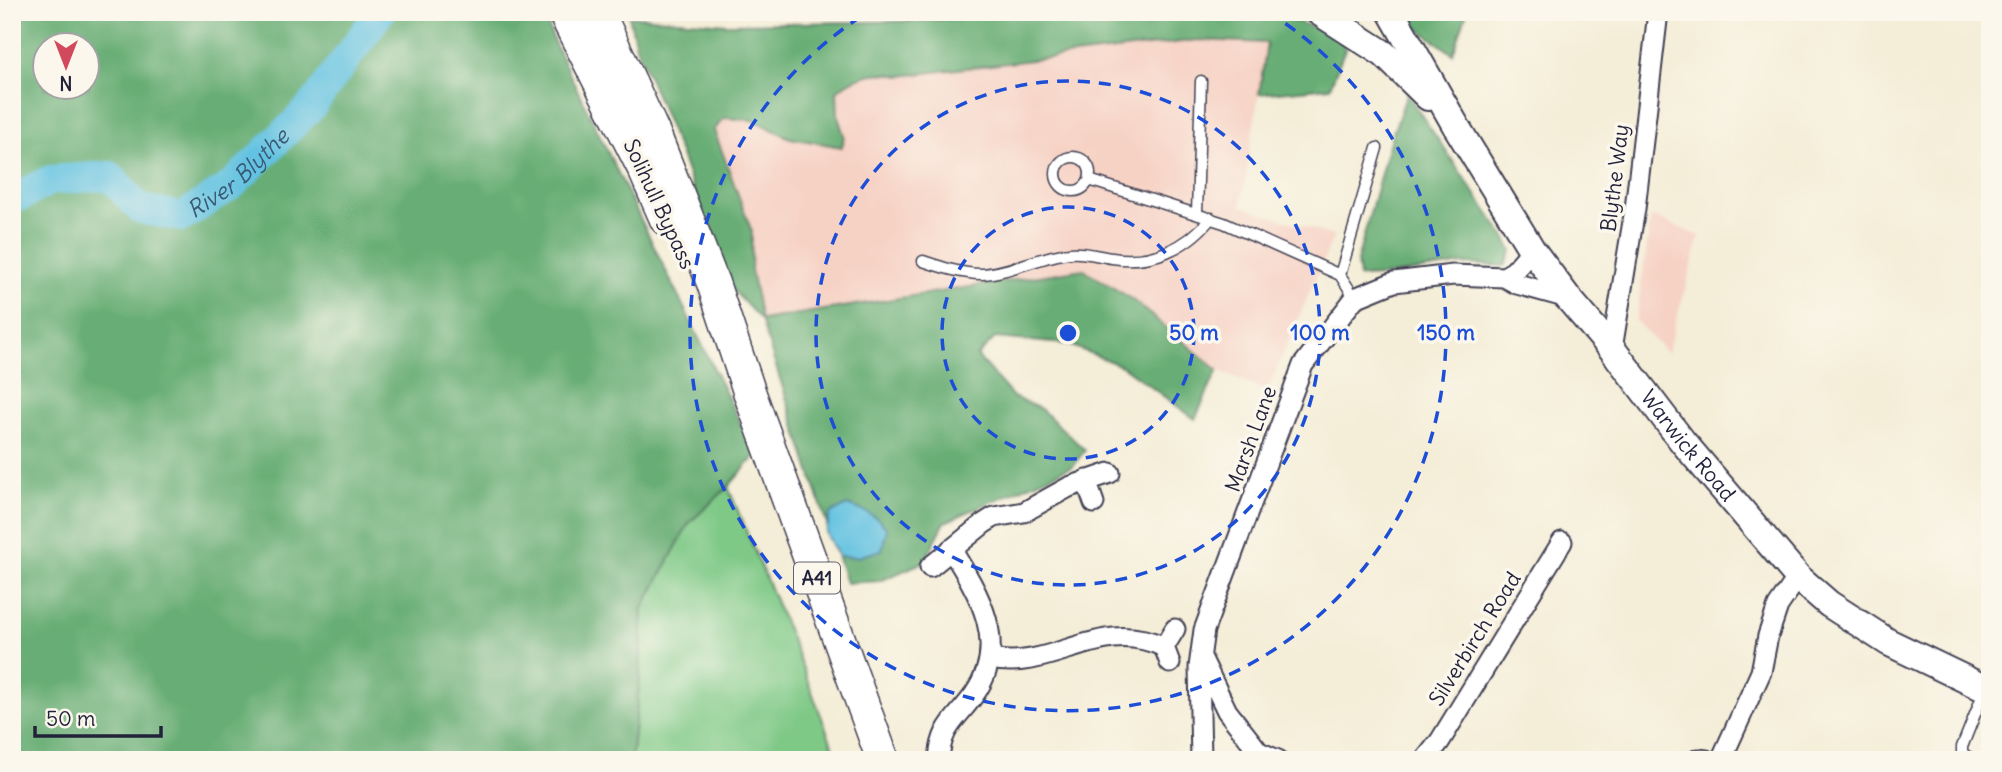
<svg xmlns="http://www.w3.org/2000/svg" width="2002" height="772" font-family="Delius,sans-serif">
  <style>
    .built { fill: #f6d2c4 }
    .green { fill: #7fc987; stroke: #507661; stroke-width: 2 }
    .forest { fill: #67ad74; stroke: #446858; stroke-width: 2; fill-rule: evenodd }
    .water { fill: #63c2e1; stroke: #42728e; stroke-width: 2 }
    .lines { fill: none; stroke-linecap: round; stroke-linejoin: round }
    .river { stroke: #63c2e1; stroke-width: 30 }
    .service-casing { stroke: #424052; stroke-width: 13 }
    .minor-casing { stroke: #424052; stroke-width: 23 }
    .secondary-casing { stroke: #424052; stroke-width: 30 }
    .trunk-casing { stroke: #424052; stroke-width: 35 }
    .service { stroke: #fff; stroke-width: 10 }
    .minor { stroke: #fff; stroke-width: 19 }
    .secondary { stroke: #fff; stroke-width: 26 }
    .trunk { stroke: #fff; stroke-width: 32 }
    .ring { fill: none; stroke: #1d4ed8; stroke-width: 3.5; stroke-dasharray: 12 9 }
    .labels { text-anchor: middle; stroke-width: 7; stroke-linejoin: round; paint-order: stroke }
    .shield { fill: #fbf7ec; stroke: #636270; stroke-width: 2 }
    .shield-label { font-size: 19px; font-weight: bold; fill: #22223b }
    .street-label { font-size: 21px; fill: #22223b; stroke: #fbf7ec }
    .water-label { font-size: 23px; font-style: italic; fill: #395a75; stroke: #fbf7ec }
    .centre { fill: #1d4ed8; stroke: #fbf7ec; stroke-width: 3.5 }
    .ring-label { font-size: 21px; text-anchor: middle; font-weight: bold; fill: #1d4ed8; stroke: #fbf7ec; stroke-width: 7; stroke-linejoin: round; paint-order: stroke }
  </style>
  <rect width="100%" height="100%" fill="#fbf7ec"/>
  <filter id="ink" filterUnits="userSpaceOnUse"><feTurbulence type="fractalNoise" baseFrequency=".0143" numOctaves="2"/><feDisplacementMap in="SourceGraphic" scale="14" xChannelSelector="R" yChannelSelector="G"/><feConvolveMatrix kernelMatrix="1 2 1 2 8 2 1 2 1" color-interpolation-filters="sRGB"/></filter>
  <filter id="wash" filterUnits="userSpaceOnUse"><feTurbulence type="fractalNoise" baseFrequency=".00686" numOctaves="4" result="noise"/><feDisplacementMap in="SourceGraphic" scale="28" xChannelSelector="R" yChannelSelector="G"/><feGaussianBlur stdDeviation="1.57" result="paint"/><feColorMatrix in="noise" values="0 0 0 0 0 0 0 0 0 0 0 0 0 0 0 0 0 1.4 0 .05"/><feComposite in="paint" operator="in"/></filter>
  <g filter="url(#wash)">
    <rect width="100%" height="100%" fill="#f4edd7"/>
    <path class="built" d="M1198 40 1267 43 1241 206 1334 236 1267 391 1218 370 1130 298 1083 269 761 320 751 270 752 232 714 130 724 118 753 120 790 138 844 135 838 117 837 91 850 80 885 72 900 76Z
      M1651 216 1700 236 1667 353 1636 321Z"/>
    <path class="green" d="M728 487 797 653 838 760H631L640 677 643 608 689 523Z"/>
    <path class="forest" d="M12 12H544L554 42 756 455 728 487 689 523 643 608 640 677 631 760H12ZM46 46H88V88H46Z
      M1019 12H1269L1339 36 1345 49 1330 87 1259 94 1267 43 1198 40 900 76C877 70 855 76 837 91L838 117 844 135 842 147 790 138 753 120 724 118 714 130 752 232 751 270 761 320 1083 269 1130 298 1218 370 1195 419 1122 366 1067 344 995 338 977 356 1013 397 1041 409 1085 450 1073 466 945 522 924 562 880 581 846 583 761 320 729 286 680 153 636 46 629 16 727 24 927 21Z
      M1404 12H1467L1453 54 1409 22Z
      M1407 94 1506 239 1512 251 1505 266 1463 264 1383 276 1359 277 1357 261 1389 144Z"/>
    <path class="water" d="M847 505C863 510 877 515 887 529L882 550 857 557 838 556 826 533 830 514Z"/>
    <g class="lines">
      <path class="river" id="s1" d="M12 196H21L50 180 110 176 140 209 182 217 232 185 312 106 380 12"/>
    </g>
  </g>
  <g filter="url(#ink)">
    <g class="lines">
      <g class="service-casing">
        <path id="service" d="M1056 174a17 17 0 1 1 34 0a17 17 0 1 1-34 0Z
          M1089 180 1224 223 1340 275
          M1197 213 1201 81
          M923 261C941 267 962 274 981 274 1010 273 1040 256 1069 253 1084 251 1097 256 1112 258 1151 264 1186 249 1211 218
          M1355 298 1340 275 1377 148
          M1973 760 1962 753V747L1985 689"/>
      </g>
      <g class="minor-casing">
        <path id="minor" d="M1504 277 1517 284 1568 298
          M1612 349 1635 209 1658 12
          M1086 480 1094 503
          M930 567 983 524 994 517 1024 512 1069 487 1110 473
          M1164 647 1175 629
          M1201 657 1227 711 1259 752 1278 760
          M991 659C1053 672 1100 616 1164 647L1170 663
          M1698 759 1706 760
          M939 760C941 726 956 720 974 695 1010 644 979 594 951 549
          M1201 760 1199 667 1204 630 1303 365 1355 298 1394 282 1453 275 1504 277 1514 271 1532 250
          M1425 760 1440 741 1562 542
          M1721 760 1761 672 1768 636 1778 606 1798 577"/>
      </g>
      <g class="secondary-casing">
        <g id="secondary">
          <path d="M1319 12 1384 54 1428 97"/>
          <path id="s2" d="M1391 12 1456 126 1532 250 1568 298 1612 349 1683 442 1798 577 1829 604 1888 642 1990 691"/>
        </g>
      </g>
      <g class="trunk-casing">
        <path id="trunk" d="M564 12 644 169 666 219
          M598 12 655 136 713 283 751 397 883 760"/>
      </g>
      <use href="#service" class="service"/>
      <use href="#minor" class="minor"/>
      <use href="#secondary" class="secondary"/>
      <use href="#trunk" class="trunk"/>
    </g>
  </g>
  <g class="ring">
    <circle cx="1068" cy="333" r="126"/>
    <circle cx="1068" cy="333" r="252"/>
    <path d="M1268 12A378 378 0 1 1 868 12"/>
  </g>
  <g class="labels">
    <rect class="shield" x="794" y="562.5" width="46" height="31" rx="5"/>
    <g class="shield-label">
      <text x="817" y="585">A41</text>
    </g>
    <g class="street-label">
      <text transform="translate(1615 178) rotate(-83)" y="7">Blythe Way</text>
      <text transform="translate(659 204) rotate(65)" y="7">Solihull Bypass</text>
      <text transform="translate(1251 439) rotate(-70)" y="7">Marsh Lane</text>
      <text dy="7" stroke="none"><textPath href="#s2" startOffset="527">Warwick Road</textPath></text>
      <text transform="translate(1475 639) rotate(-58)" y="7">Silverbirch Road</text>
    </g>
    <g class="water-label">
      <text dy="8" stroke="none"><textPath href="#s1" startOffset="261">River Blythe</textPath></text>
    </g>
  </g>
  <circle cx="1068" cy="333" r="10" class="centre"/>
  <g class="ring-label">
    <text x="1194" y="340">50 m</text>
    <text x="1320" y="340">100 m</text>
    <text x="1446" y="340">150 m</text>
  </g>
  <rect width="2002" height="772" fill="none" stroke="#fbf7ec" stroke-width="42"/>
  <g transform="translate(66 66) rotate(180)"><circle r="33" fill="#fbf7ec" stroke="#a4a2a5" stroke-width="2"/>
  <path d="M0-5L12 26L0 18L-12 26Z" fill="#d1495b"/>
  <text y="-10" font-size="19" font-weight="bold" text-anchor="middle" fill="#22223b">N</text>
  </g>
  <path d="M35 726v10h126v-10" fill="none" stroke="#22223b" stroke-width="3.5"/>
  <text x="46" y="726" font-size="21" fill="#22223b" stroke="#fbf7ec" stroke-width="5" paint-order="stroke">50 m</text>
</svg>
